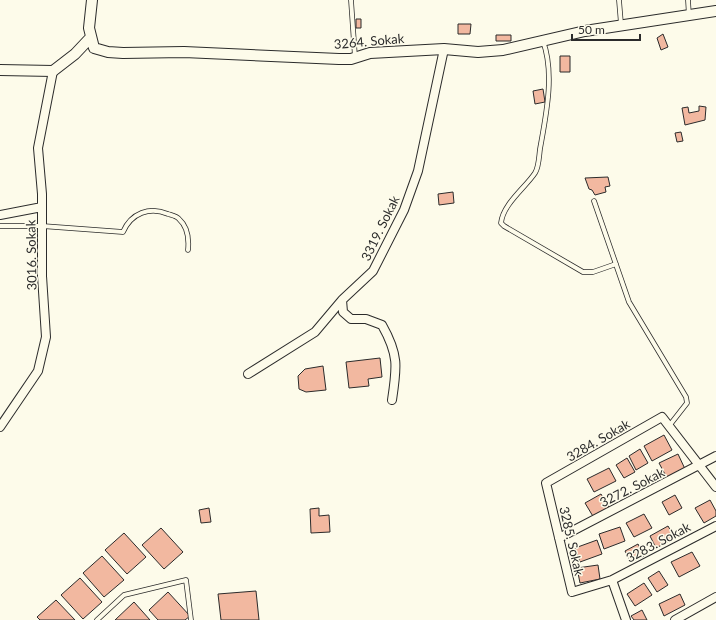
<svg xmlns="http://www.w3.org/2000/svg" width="716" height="620" font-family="Lato,sans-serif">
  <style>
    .building { fill: #f2b8a0; stroke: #2b2b2b }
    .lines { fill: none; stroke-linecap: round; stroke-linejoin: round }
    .service-casing { stroke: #2b2b2b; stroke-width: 5.5 }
    .minor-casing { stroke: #2b2b2b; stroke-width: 10 }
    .tertiary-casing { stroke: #2b2b2b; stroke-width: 12 }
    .service { stroke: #fdfbea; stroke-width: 4 }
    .minor { stroke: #fdfbea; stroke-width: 8 }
    .tertiary { stroke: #fdfbea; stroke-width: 10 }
    .labels { text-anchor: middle; stroke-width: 3; stroke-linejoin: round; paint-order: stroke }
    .street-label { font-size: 13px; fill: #2b2b2b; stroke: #fdfbea }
  </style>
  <rect width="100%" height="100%" fill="#fdfbea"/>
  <path class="building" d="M356 19H361V28H356Z
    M458 24H471L470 34H458Z
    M663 34 668 47 661 50 657 38Z
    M496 35H511V41H496Z
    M560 56H570V72H560Z
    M543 89 545 102 535 104 533 91Z
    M699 106 706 107 705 120 685 125 682 108 688 107 689 113 699 111Z
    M681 132 683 141 677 142 675 133Z
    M608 177 610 186 605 187 606 192 595 195 592 190 589 189 585 178Z
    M453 192 454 203 439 205 438 194Z
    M380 358 382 377 368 379 369 386 349 388 346 362Z
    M323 366 326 390 306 392 299 389 298 376 305 369Z
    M664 435 672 450 652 461 644 446Z
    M640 449 648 463 636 470 629 456Z
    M678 454 685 469 667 478 659 463Z
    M627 458 635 472 624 478 616 465Z
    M609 468 616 481 594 492 587 479Z
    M601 494 610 509 594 518 585 503Z
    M675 495 682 508 669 515 662 502Z
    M710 500 716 511V516L704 523 695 508Z
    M209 508 211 522 201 523 199 510Z
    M319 508V516L329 515 330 532 311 533 310 509Z
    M644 514 652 528 634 537 626 523Z
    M668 526 675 538 656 548 650 536Z
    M620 527 625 541 604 549 599 534Z
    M161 528 183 552 164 569 142 545Z
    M124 533 146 557 127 574 105 550Z
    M597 540 602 554 580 562 575 548Z
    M638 544 644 556 631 562 625 551Z
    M692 552 700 566 679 577 671 562Z
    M102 556 124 580 104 597 83 573Z
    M598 565 600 579 580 583 577 568Z
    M659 571 668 585 657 592 648 578Z
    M80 578 102 602 83 619 61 595Z
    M644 583 652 595 635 606 627 594Z
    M256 591 259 620H221L218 594Z
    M168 592 190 616 185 620H158L149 610Z
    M680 594 685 605 664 616 659 604Z
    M56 600 75 620H40L37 617Z
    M134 602 150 620H115Z
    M642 610 647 620H634L631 616Z"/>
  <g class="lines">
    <g class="service-casing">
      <path id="service" d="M351 0 355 57
        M619 0 621 24
        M688 0 689 16
        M543 41C555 74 546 115 540 149 539 156 539 167 535 173 525 188 503 204 501 223L504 226 583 272H593L616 264
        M594 201 629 302 686 397 687 403 669 426
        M0 226H42L123 232C131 213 150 206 168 214 171 215 177 216 179 219 188 227 189 240 188 250
        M97 620 124 595 186 580 191 620"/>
    </g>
    <g class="minor-casing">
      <path id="minor" d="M0 215 42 207
        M248 374 315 332 342 300
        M392 400C397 367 399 355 382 325L366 319H351L343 312 342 300 373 271 404 210 418 171 444 49
        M0 427 38 371 46 337 42 276V194L38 148 53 71
        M716 487 662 417 546 483 572 592 612 580 716 526
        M559 538 716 456
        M612 580 626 620
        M675 620 716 597"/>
    </g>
    <g class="tertiary-casing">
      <path id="tertiary" d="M92 0 89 28 94 48 108 52 123 53 184 52 339 59H351L370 53 444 49 478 52 503 50 585 31 716 11
        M0 70 53 71 75 54 91 37"/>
    </g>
    <use href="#service" class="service"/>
    <use href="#minor" class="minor"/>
    <use href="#tertiary" class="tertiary"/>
  </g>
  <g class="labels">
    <g class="street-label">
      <text transform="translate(369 41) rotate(-5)" y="5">3264. Sokak</text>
      <text transform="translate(380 228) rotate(-64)" y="5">3319. Sokak</text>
      <text transform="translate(31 255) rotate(-91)" y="5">3016. Sokak</text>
      <text transform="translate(598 440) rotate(-30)" y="5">3284. Sokak</text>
      <text transform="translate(632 487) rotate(-27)" y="5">3272. Sokak</text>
      <text transform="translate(572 541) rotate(77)" y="5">3285. Sokak</text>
      <text transform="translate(658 542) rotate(-28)" y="5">3283. Sokak</text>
    </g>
  </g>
  <path d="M572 34v6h68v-6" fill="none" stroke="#2b2b2b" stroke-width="2"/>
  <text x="578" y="34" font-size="12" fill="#2b2b2b" stroke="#fdfbea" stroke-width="3" paint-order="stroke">50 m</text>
</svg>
